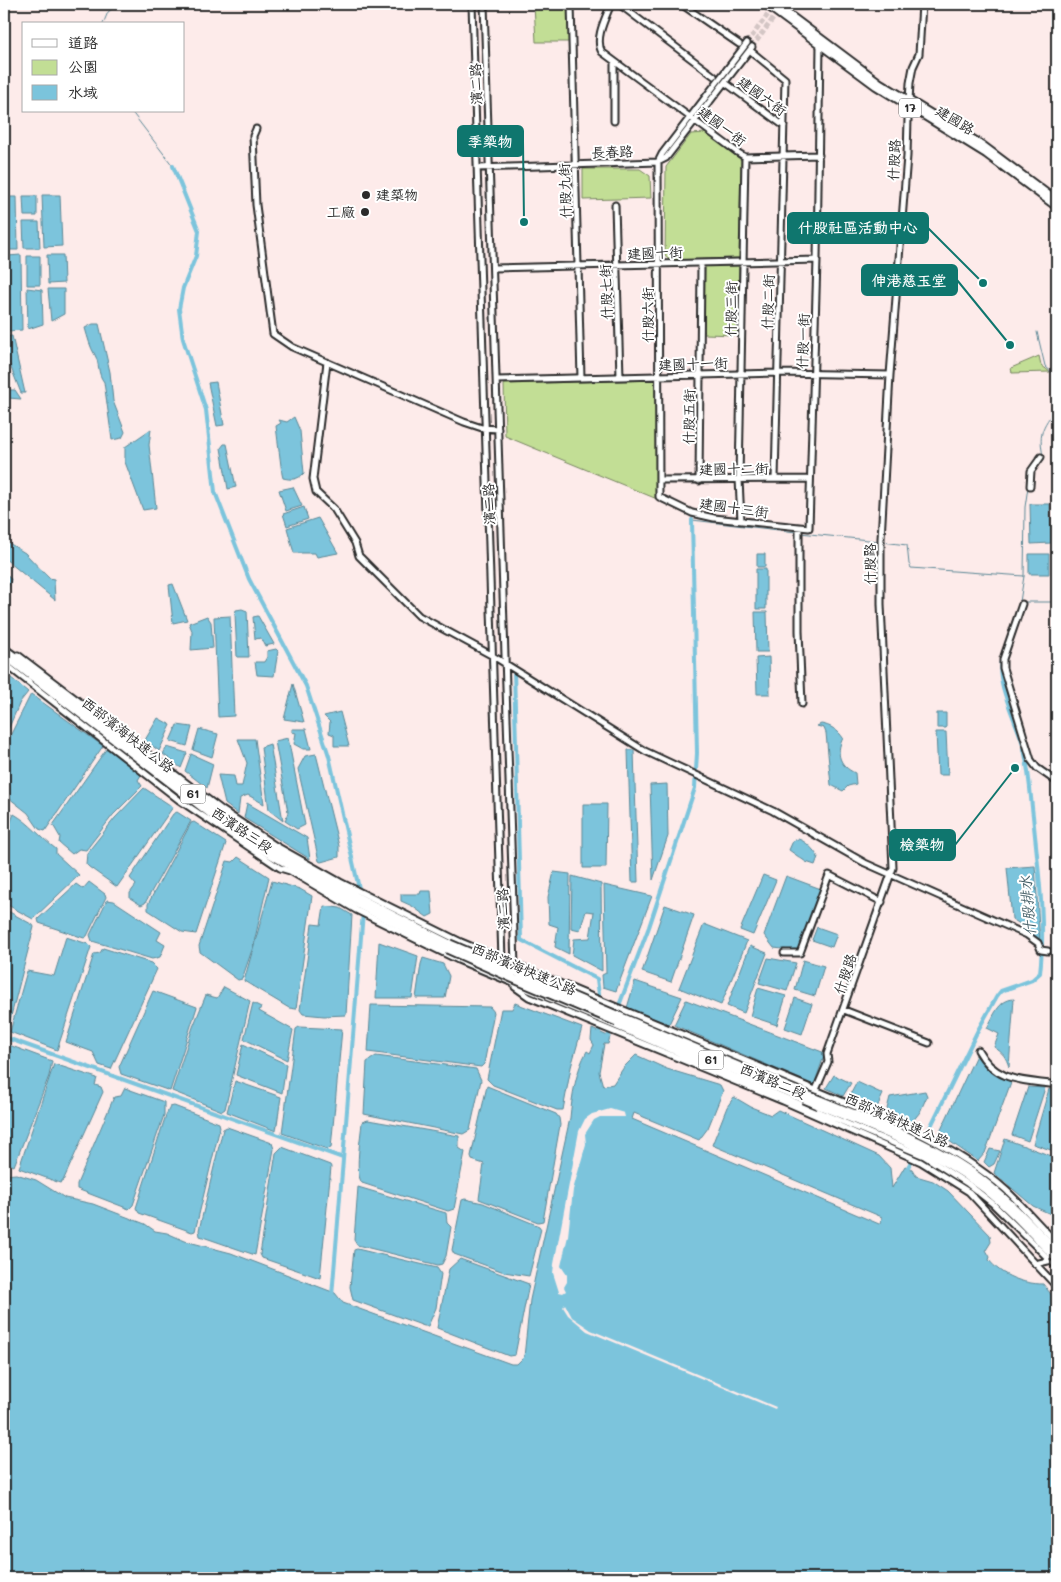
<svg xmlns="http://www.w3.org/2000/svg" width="1061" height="1582" font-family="Mali,'LXGW WenKai TC',sans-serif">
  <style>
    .green { fill: #c2de95; stroke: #768460 }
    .water { fill: #7bc4dc; stroke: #5b8795 }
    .pier { fill: #fdebea }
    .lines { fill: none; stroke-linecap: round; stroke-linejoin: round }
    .stream { stroke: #5b8795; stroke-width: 1 }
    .canal { stroke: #7bc4dc; stroke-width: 4 }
    .minor-tunnel { stroke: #d3c5c4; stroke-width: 5; stroke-dasharray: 5 2.5; stroke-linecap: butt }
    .minor-casing { stroke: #2b2b2b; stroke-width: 9 }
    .major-casing { stroke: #2b2b2b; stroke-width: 10 }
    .highway-casing { stroke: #2b2b2b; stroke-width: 11 }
    .minor { stroke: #fff; stroke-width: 5 }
    .major { stroke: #fff; stroke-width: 6 }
    .highway { stroke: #fff; stroke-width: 7 }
    .highway-bridge-casing { stroke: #2b2b2b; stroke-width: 11; stroke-linecap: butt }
    .highway-bridge { stroke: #fff; stroke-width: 7 }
    .poi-dot { fill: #2b2b2b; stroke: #fff; stroke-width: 2 }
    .labels { text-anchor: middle; stroke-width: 4; stroke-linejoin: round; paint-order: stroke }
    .shield { fill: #fff; stroke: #6b6b6b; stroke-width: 1 }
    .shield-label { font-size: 12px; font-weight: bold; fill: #2b2b2b }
    .street-label { font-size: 14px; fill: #2b2b2b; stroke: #fff }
    .poi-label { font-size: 14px; fill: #2b2b2b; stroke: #fff; text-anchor: start }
    .water-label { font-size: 15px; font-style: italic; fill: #476169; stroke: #fff }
    .leader { fill: none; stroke: #0f766e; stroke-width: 2 }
    .callout-dot { fill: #0f766e; stroke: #fff; stroke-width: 2 }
    .callout { fill: #0f766e; stroke: #0f766e; stroke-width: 2 }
    .callout-label { font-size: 15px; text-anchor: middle; font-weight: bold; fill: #fff }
  </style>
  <rect width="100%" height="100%" fill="#fdebea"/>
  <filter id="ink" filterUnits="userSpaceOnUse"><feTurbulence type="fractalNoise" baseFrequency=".02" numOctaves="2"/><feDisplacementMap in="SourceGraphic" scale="10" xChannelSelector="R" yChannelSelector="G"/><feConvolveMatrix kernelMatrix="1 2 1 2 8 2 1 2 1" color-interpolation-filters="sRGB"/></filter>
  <g filter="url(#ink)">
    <path class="green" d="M534 4H568L569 42H536Z
      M706 133 741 160 739 258 669 260 665 255 666 167 691 134Z
      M583 169H640L650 176 651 198 583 200Z
      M705 266H739L737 335 704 334Z
      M1039 356 1041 365 1050 372 1012 373 1011 368Z
      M655 380 657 499 505 436 504 384Z"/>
    <path class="water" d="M42 195H60L62 246 44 247Z
      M23 196H37V216H24Z
      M6 197H17L18 250H6Z
      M23 222H39L40 248H24Z
      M21 255 22 330 9 331 7 256Z
      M47 255H63L64 283 48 284Z
      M27 256H40V285H27Z
      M27 288 42 290 43 324 28 329Z
      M48 289H64V314L51 321Z
      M93 324H99L110 372 113 401 125 432 122 438 112 440 104 382C97 373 100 364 95 355 90 347 88 338 85 328Z
      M12 336 25 393H21L4 350V337Z
      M216 382 224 425 217 426 208 383Z
      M7 390H15L21 399 8 398Z
      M294 417 300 431 304 473C298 480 291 480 283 478L282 474 276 426 281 423 279 420 287 422Z
      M151 429 149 445 156 508 143 510 125 462V447Z
      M224 444H227L236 487 228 489 221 448Z
      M293 487 302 506 286 511 279 490Z
      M1030 504H1050L1051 543 1031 544Z
      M304 507 308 519 287 526 283 514Z
      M318 518 338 553 317 557 315 553H294L287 528Z
      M4 540 25 553 49 578 54 579 55 600 4 558Z
      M757 554H765V567H757Z
      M1029 554H1049V574H1029Z
      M756 569H766V609H756Z
      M4 573 11 579 4 601Z
      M173 584 187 620 173 623 169 585Z
      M242 609 247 611 249 657H237L235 614 236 610Z
      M755 612H767L768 652H756Z
      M207 616 211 622 213 648 191 650 192 631 189 623Z
      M230 616 234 716 218 717 214 617Z
      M258 616 274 644 265 646 261 638 255 639 253 617Z
      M276 649 278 651 274 676 257 675 255 662H264L267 657V651Z
      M769 657 770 694H757L756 658Z
      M4 672 28 692 20 702 4 739Z
      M293 684 304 722 284 719Z
      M31 694 103 746 45 831 39 829 28 813 4 794V748Z
      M340 712 349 746H334V735L329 733 330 722 324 716Z
      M937 713H946V728H937Z
      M158 718 171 725 159 751 145 740Z
      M821 724C830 725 839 731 843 738 835 754 840 766 855 773L856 784 848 786 843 791 831 785 826 733 824 728 817 726Z
      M177 725 192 727 187 746 170 741Z
      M199 729 218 734 212 757 193 750Z
      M292 729H306L311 749H303L294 744 296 733 292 732Z
      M936 732H946L948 775H938Z
      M288 738 305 825 297 829 285 821 288 812 275 741Z
      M238 739H255L264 804 248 795 240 798 238 814 225 804 218 775 234 776 236 786H242L247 763Z
      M270 744 283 821 269 810 261 747Z
      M167 747 187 753 181 768 163 754Z
      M107 748 141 775 138 780 142 786 113 815 86 850 79 849 72 854 59 843 60 837 53 825Z
      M628 750H634L638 882H632Z
      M191 754 213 764 207 788 185 771Z
      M316 754 339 846V857L321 862 319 861 298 769 305 756Z
      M667 784 668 836 653 880 650 785Z
      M144 788 173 807 117 887 89 867 86 864 87 853 115 818Z
      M247 803 307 838 310 859 244 818Z
      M583 804H607L606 868H583Z
      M4 808 12 814 4 835Z
      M177 812 191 821 145 903 141 905 130 898V893L136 885 130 878 173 814Z
      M14 814C30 823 41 838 56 849V854L79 875 33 919 4 903V839Z
      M194 822 226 843 196 934 182 932 148 910V904L191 823Z
      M798 839C806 841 814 850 818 857L815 865 806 862 789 850 793 841Z
      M238 857 269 877 253 947 242 979 238 980 200 952 199 946 227 861 233 862Z
      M1035 866 1040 943 1028 929 1012 919 1007 868Z
      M554 872 570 874 569 954 555 947 558 927 549 924 548 897Z
      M763 875 776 880 753 935 740 930Z
      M572 876 601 884 602 971 572 955 574 939 590 938 594 912 586 911 580 930 571 928Z
      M786 876 821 889 799 951 774 948 764 935Z
      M272 881 300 889 312 896 296 1009 289 1008 244 981Z
      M89 882 105 894 106 897 87 936 84 938 39 923 38 919 76 884 83 889Z
      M604 885 652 896 616 991 603 987 602 975 606 973Z
      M421 891H431L433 914 427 917 412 906 401 901V894H420Z
      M107 900 114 901 161 932 157 940 165 945 160 957 152 959 92 941 90 935Z
      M665 905 694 915 671 982 642 972Z
      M324 906 340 908 352 915 346 1015 324 1016 303 1014 300 1010 312 924 321 925Z
      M4 909 33 925 34 927 8 1028 4 1031Z
      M704 924 747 941 721 1005 679 988Z
      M817 927 837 934 832 947 812 940Z
      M66 937 88 944 91 947 57 1050 10 1032 27 971 54 976Z
      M379 942 418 956 412 998H376Z
      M750 946 767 953 744 1013 727 1006Z
      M103 948 151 963 157 969 111 1069 99 1065 93 1052 66 1042 94 954 100 953Z
      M423 958 443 964 449 976 445 998H416L421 964Z
      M768 958 796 963 787 991 759 983Z
      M803 960 824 966 815 996 795 990Z
      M635 981 682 997 669 1024 627 1008Z
      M224 987 250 1001 225 1109 222 1111 172 1091 193 1027 206 995 217 998Z
      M758 988 786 996 777 1025 750 1016Z
      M153 991 197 1007 170 1091 121 1074 119 1067Z
      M795 998 812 1004 802 1034 785 1028Z
      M1014 999 1009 1067C1006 1057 1003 1053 994 1047L999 1034 987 1028C994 1016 998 1000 1014 999Z
      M686 1000 825 1053 814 1085 674 1025Z
      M253 1003 261 1007 259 1011 293 1030 287 1060 244 1039Z
      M515 1003 582 1028 571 1067 563 1110H557L493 1085 487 1079 501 1009H512Z
      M371 1005 490 1007 494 1012 484 1064 481 1067 368 1052Z
      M299 1027 342 1029 331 1148 327 1149 282 1133 296 1029Z
      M592 1029 610 1037 608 1044H604L599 1072 603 1086 613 1084 624 1067 636 1055 667 1069 720 1085 723 1091 708 1128 699 1140 634 1113 632 1119 879 1224 881 1223 882 1217 712 1145 727 1107 734 1097 751 1107 771 1115 778 1110 879 1156 890 1168 892 1188 905 1166 912 1169 916 1176 933 1181 948 1191 990 1235 991 1242 986 1250 990 1257 989 1260C1001 1276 1024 1284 1043 1284L1057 1302V1578H4V1175L16 1174 36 1180 65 1198 93 1204 145 1224 155 1231 167 1233 185 1241 231 1253 335 1293 343 1303 511 1364H517L524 1357 530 1300 570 1118C572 1096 576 1070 587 1051L590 1053 594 1045 591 1040Z
      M243 1044 286 1064 282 1093 236 1075Z
      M9 1045 52 1061 49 1076 14 1166 4 1162V1050Z
      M977 1053C985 1069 995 1075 1011 1082L985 1153 978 1161 939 1134Z
      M376 1056 476 1069 481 1080 470 1130 463 1134 364 1114 367 1062Z
      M54 1064 97 1078 95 1085 101 1087 103 1092 63 1181 60 1183 19 1168Z
      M834 1075 851 1083 843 1096 826 1088Z
      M235 1081 281 1097 276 1131 227 1112Z
      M857 1082 883 1094 876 1110 848 1099Z
      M487 1086 556 1114 559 1118 560 1125 543 1221 538 1222 479 1199 484 1164 472 1160 471 1156Z
      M1028 1087 1045 1088 1028 1141 1012 1135Z
      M125 1088 164 1102V1115L133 1205 129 1209 77 1189V1184L114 1097 121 1096Z
      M1049 1089 1057 1092V1152L1033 1144Z
      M925 1091 927 1096 920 1112 912 1122 896 1116 887 1109 890 1097Z
      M174 1106 219 1123 220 1127 195 1231 192 1232 139 1213 136 1208 166 1115 170 1107Z
      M368 1120 459 1136V1148L465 1152 454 1209 448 1211 362 1183C354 1173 361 1136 362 1122Z
      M227 1127 272 1143 274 1149 255 1255 200 1236 199 1230 223 1129Z
      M1005 1139 1057 1158V1180L1052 1194 1057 1201V1217L1033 1206 994 1173Z
      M282 1147 330 1165 331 1167 320 1278 262 1258 260 1254 276 1153Z
      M990 1149 1000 1151 994 1164 989 1167 984 1162Z
      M358 1187 446 1213 447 1223 451 1227 446 1256 442 1264 438 1265 357 1245 354 1240Z
      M465 1199 483 1203 539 1226 541 1229 529 1276 504 1272 454 1254 452 1250 462 1200Z
      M357 1249 437 1268 441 1274 436 1308 428 1326H424L353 1300 350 1287 354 1250Z
      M460 1259 529 1284 515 1355 509 1356 437 1328 449 1269Z"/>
    <path class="pier" d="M610 1109 624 1113 625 1117H600L594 1120 585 1134 586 1144 573 1190 568 1236 561 1266 567 1275V1282L564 1287 566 1291 563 1293 559 1292 553 1273 554 1264 579 1131 585 1119 592 1114Z
      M565 1304 572 1317 591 1330 776 1407 775 1409 587 1331 568 1315 563 1307Z"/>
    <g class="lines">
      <path class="stream" d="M103 24 108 12 118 4
        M131 111 173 166
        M1037 332 1045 366 1057 377
        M1037 466 1044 460C1038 435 1041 427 1057 408
        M692 520 796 532
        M800 533 878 541
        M882 542 907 545 909 564 911 568 1024 576
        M1020 602 1024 576 1025 507 1028 487
        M1024 602H1057"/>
      <path class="canal" d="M173 166 199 231 196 256 183 288 179 309 183 339 206 410 215 492 249 579 306 686 329 756 360 893
        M514 669 521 940 597 979 600 1002
        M615 1016 649 927 695 788 697 753 692 520
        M599 1033 600 1024
        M4 1037 343 1158
        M608 1037 613 1023
        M925 1138 978 1030 997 996 1001 991 1032 980 1040 973C1046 921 1038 868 1033 816 1030 792 1029 765 1022 741 1015 719 994 678 1002 657
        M908 1167 917 1151
        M332 1296 363 912"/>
      <path class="minor-tunnel" d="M747 43 774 6
        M752 47 784 4"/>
      <g class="minor-casing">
        <path id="minor" d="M472 4 502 960
          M484 4 515 966
          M571 4 581 378
          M611 4C606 17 594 39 602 52L737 152 745 157 819 155
          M619 4 714 76
          M681 4 739 44
          M747 43 662 154 658 162 659 497 692 513 714 518 809 528 817 260 820 45
          M752 52 785 79 775 479
          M614 61V121
          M727 84 784 126
          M256 129 253 136 256 205 273 334 292 347 464 422 482 428 498 429
          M477 168 658 162 666 158 752 47
          M615 205 620 377
          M493 268 817 260
          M327 362 313 479 316 492 334 509 355 543 359 556 419 616 493 656 645 751 773 811 865 863 1027 935 1038 943 1041 950 1048 951
          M497 380 778 373 890 375
          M659 480 810 479
          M699 481 701 263
          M1030 486 1031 471 1041 457
          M741 521 739 479 745 157
          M799 527V631L802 704
          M1022 604 1003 659V668L1031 760 1037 768 1057 782
          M18 655 222 810 276 846 340 882 461 942 916 1132C948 1148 979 1166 1006 1190 1024 1207 1040 1226 1057 1243
          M4 663 179 800 280 868 290 871 356 910 458 960 924 1156 968 1184 992 1203 1057 1267
          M784 953H800L829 875 882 902
          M515 987 529 997 783 1101 921 1162 969 1192 1057 1287
          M844 1010 929 1043
          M978 1050C996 1083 1024 1080 1057 1085
          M815 1092 828 1062 827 1054 893 868 881 604V539L890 375 907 156 908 119 910 83 913 67 919 54 922 4
          M1035 1264 1052 1260"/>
      </g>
      <g class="major-casing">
        <path id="major" d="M765 4 876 86 986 154 1057 207
          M775 4 879 82 981 144 1057 201"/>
      </g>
      <g class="highway-casing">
        <path id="highway" d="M4 649C81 703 152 767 229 821 299 869 374 906 450 944
          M4 655 242 838 355 903 447 949
          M340 886 354 890
          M619 1016 805 1094
          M617 1022 804 1099
          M820 1100C867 1119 915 1136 958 1163 996 1186 1026 1220 1057 1251
          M818 1105C873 1128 930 1148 978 1184 1006 1204 1029 1231 1053 1255"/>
      </g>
      <use href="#minor" class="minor"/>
      <use href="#major" class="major"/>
      <use href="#highway" class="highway"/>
      <g class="highway-bridge-casing">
        <path id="highway-bridge" d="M450 944 619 1016
          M447 949 514 979 617 1022
          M805 1094 820 1100
          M804 1099 818 1105
          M1053 1255 1057 1259"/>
      </g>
      <use href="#highway-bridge" class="highway-bridge"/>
    </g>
  </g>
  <g class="poi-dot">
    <circle cx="366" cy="195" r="5"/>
    <circle cx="365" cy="212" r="5"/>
  </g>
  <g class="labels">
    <g class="shield">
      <rect x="899" y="98.5" width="22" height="19" rx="4"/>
      <rect x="180.5" y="784.5" width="25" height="19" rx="4"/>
      <rect x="698.5" y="1050.5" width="25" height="19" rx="4"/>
    </g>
    <g class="shield-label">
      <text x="910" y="112">17</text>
      <text x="193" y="798">61</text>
      <text x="711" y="1064">61</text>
    </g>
    <g class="street-label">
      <text transform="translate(476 84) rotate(-92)" y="5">濱二路</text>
      <text transform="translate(762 96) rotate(36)" y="5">建國六街</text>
      <text transform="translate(955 120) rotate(31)" y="5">建國路</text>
      <text transform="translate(722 126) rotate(37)" y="5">建國一街</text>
      <text transform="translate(612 152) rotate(-2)" y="5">長春路</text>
      <text transform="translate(894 160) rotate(-87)" y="5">什股路</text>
      <text transform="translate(565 191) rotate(-92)" y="5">什股九街</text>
      <text transform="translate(655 253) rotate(-2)" y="5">建國十街</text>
      <text transform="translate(606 292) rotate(-92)" y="5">什股七街</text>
      <text transform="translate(768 302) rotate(-88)" y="5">什股二街</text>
      <text transform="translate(731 309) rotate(-89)" y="5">什股三街</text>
      <text transform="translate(648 315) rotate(-90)" y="5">什股六街</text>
      <text transform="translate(803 341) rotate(-88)" y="5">什股一街</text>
      <text transform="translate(693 364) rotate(-2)" y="5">建國十一街</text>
      <text transform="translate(689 417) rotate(-89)" y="5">什股五街</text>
      <text transform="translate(734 469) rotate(-1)" y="5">建國十二街</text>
      <text transform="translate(489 504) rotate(-92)" y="5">濱二路</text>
      <text transform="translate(734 508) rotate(8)" y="5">建國十三街</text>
      <text transform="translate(870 564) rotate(-90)" y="5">什股路</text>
      <text transform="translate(128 735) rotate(38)" y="5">西部濱海快速公路</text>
      <text transform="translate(242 830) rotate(34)" y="5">西濱路三段</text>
      <text transform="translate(503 909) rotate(-92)" y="5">濱二路</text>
      <text transform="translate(524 969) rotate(23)" y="5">西部濱海快速公路</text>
      <text transform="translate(845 974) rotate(-71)" y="5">什股路</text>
      <text transform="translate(773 1081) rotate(23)" y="5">西濱路二段</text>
      <text transform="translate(897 1120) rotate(24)" y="5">西部濱海快速公路</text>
    </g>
    <g class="poi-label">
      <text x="376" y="200">建築物</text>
      <text x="355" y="217" text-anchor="end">工廠</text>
    </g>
    <g class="water-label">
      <text transform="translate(1028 906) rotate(-95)" y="5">什股排水</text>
    </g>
  </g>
  <path class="leader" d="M524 222L523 141M983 283L928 228M1010 345L957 280M1015 768L955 845"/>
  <g class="callout-dot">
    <circle cx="524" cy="222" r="5"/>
    <circle cx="983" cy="283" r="5"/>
    <circle cx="1010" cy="345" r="5"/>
    <circle cx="1015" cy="768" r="5"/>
  </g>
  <g class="callout">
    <rect x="458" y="126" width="65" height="30" rx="5"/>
    <rect x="788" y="213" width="140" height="30" rx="5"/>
    <rect x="862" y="265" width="95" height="30" rx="5"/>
    <rect x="890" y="830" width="65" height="30" rx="5"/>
  </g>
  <g class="callout-label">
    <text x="490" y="147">季築物</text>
    <text x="858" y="233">什股社區活動中心</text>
    <text x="909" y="286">伸港慈玉堂</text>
    <text x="922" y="850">檢築物</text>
  </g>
  <rect width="1061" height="1582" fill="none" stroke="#fff" stroke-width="20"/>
  <rect x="10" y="10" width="1041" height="1562" fill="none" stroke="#2b2b2b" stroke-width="2" filter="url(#ink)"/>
  <rect x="22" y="22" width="162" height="90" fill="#ffffff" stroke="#aaaaaa"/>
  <rect x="32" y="39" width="25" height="8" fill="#ffffff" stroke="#aaaaaa"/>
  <text x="68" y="48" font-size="15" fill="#2b2b2b">道路</text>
  <rect x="32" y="60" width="25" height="15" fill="#c2de95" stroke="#aaaaaa"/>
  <text x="68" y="72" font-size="15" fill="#2b2b2b">公園</text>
  <rect x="32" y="85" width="25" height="15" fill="#7bc4dc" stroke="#aaaaaa"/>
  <text x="68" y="98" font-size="15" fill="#2b2b2b">水域</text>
</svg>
